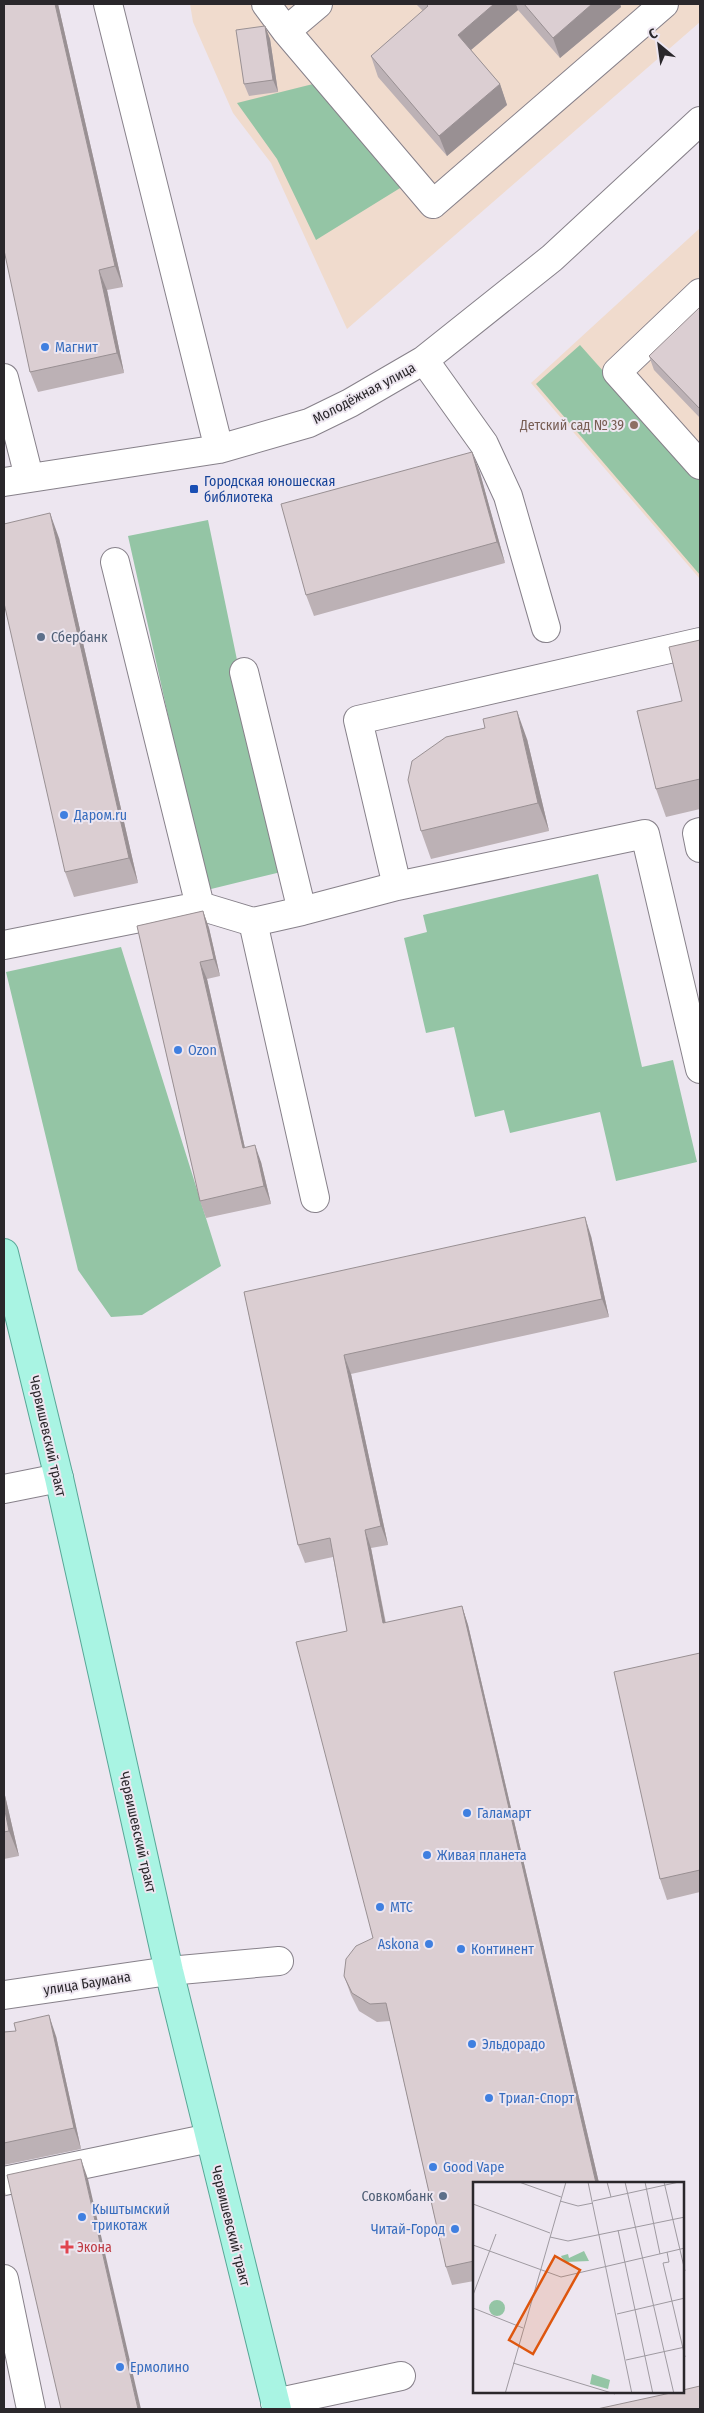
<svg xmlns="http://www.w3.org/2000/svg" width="704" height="2413" font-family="'Fira Sans Condensed',sans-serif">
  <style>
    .education { fill: #f0dbcd }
    .green { fill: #94c5a5 }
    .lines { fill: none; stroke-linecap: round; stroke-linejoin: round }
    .minor-casing { stroke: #87818a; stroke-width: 30 }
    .major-casing { stroke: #58a797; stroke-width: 30 }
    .minor { stroke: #fff; stroke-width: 28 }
    .major { stroke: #a9f4e3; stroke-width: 28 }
    .wall { fill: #bcb1b5 }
    .shaded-wall { fill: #999093 }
    .building { fill: #dbced2; stroke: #999093 }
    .shop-dot { fill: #3f7fe0; stroke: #ede6f0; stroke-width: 2 }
    .education-dot { fill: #8d6e63; stroke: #ede6f0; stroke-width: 2 }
    .transit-dot { fill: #1a4fb4; stroke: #ede6f0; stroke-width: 2 }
    .service-dot { fill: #5c6f8a; stroke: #ede6f0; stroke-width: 2 }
    .health-dot { fill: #e0444e; stroke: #ede6f0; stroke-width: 2 }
    .labels { text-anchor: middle; stroke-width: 4; stroke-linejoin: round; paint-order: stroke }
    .shop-label { font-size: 14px; fill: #366cbe; stroke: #ede6f0; text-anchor: start }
    .street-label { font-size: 14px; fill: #2a272b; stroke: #ede6f0 }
    .education-label { font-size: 14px; fill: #785e54; stroke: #ede6f0; text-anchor: end }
    .transit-label { font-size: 14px; fill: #164399; stroke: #ede6f0; text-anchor: start }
    .service-label { font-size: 14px; fill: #4e5e75; stroke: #ede6f0; text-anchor: start }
    .health-label { font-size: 14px; fill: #be3a42; stroke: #ede6f0; text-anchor: start }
    .inset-road { fill: none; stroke: #9f9aa1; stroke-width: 1 }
    .view { fill: #de560e; fill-opacity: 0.15; stroke: #de560e; stroke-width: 2.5 }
    .inset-edge { fill: none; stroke: #2a272b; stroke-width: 2.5 }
  </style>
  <rect width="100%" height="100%" fill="#ede6f0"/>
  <path class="education" d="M190 4H700V22L347 329 271 163 233 113 193 22Z
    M700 228V579L531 383Z"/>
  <path class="green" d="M321 82 405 185 316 240 277 159 237 103Z
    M580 345 700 480V575L536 384Z
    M208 520 281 872 207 890 128 536Z
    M598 874 642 1067 673 1060 697 1162 616 1181 600 1112 510 1133 504 1110 475 1117 454 1027 426 1033 404 938 427 932 423 915Z
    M121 947 221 1266 142 1315 111 1317 78 1270 6 972Z"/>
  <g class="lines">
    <g class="minor-casing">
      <path id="minor" d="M108 4 219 449
        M266 4 286 31 433 204 664 4
        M286 31 318 4
        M700 293 617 372 700 465
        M424 360 484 444 508 496 546 628
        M4 378 29 477
        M4 482 219 449 309 423 350 403 424 360 552 258 700 121
        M115 562 200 906
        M700 832 697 833 700 848
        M397 886 358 720 700 642
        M302 911 397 886 645 834 700 1069
        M253 922 315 1198
        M4 945 200 906 253 922 302 911 244 672
        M4 1489 59 1478
        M4 1995 169 1971 279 1961
        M4 2181 210 2138
        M4 2279 31 2409
        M275 2403 401 2376"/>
    </g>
    <g class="major-casing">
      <path id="major" d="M4 1253 59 1478 169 1971 277 2409"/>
    </g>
    <use href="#minor" class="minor"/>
    <use href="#major" class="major"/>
  </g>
  <path class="wall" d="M4 4H58L123 287 107 290 124 373 38 392 30 372Z
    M416 4H620L621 7 560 58 518 10 471 50 500 84 507 105 447 156 378 77 371 56 423 11Z
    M265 26 270 39 278 92 249 96 244 84Z
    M700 307V418L654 370 649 356Z
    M472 452 480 473 505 563 314 616 306 595Z
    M59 538 138 883 74 897 65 872Z
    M700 640V809L666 817 656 789Z
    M527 739 549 831 431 859 421 831Z
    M203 911 209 928 220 976 207 979 245 1148 261 1162 271 1204 206 1218 200 1201 137 926Z
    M591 1236 609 1317 351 1374 388 1545 371 1548 386 1623 462 1606 468 1625 599 2183H474V2281L452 2285 446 2267 390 2021 377 2022 359 2011 351 1995 344 1976 373 1938 347 1631 333 1557 305 1563 298 1545 244 1292Z
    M700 1653V1892L667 1900 660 1879Z
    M4 1791 19 1856 4 1859Z
    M4 2032 56 2036 81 2149 4 2165Z
    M4 2189 6 2196 4 2197Z"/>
  <path class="shaded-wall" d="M55 4H58L123 287 115 266Z
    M494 4H516L518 10 465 55 458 35Z
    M592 4H620L621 7 560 58 553 38Z
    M265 26 270 39 278 92 273 80Z
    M500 84 507 105 447 156 439 136Z
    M99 270 107 290 124 373 117 353Z
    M472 452 480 473 505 563 497 542Z
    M50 513 59 538 138 883 129 858Z
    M517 711 527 739 549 831 538 803Z
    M203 911 209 928 220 976 214 959Z
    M200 962 207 979 249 1166 243 1148Z
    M255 1145 261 1162 271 1204 264 1186Z
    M585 1217 591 1236 609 1317 602 1299Z
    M344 1355 351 1374 388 1545 381 1526Z
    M365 1530 371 1548 389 1642 383 1623Z
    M462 1606 468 1625 599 2183H596Z
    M4 1791 19 1856 9 1831 4 1806Z
    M49 2015 56 2036 81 2149 74 2128Z
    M81 2159 88 2179 141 2409H138Z"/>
  <path class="building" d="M4 4H55L115 266 99 270 117 353 30 372 4 250Z
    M426 4H494L458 35 500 84 439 136 371 56 428 6Z
    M524 4H592L553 38Z
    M265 26 273 80 244 84 236 30Z
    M700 307V409L649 356Z
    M472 452 497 542 306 595 281 504Z
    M50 513 129 858 65 872 4 603V524Z
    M700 640V779L656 789 637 711 682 701 669 647Z
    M517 711 538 803 421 831 408 780 412 761 446 737 485 728 483 719Z
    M203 911 214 959 200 962 243 1148 255 1145 264 1186 200 1201 137 926Z
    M585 1217 602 1299 344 1355 381 1526 365 1530 383 1623 462 1606 596 2183H474V2261L446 2267 386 2003 370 2004 352 1993 344 1976 346 1959 356 1946 373 1938 296 1642 347 1631 330 1538 298 1545 244 1292Z
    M700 1653V1870L660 1879 614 1672Z
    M4 1806 9 1831 4 1832Z
    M49 2015 74 2128 4 2143V2032L16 2031 14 2023Z
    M81 2159 138 2409H61L7 2175Z
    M700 2386V2409H597L675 2392H683V2390Z"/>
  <g class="shop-dot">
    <circle cx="45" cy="347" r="5"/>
    <circle cx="64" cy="815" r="5"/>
    <circle cx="178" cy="1050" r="5"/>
    <circle cx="467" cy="1813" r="5"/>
    <circle cx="427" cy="1855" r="5"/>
    <circle cx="380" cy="1907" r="5"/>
    <circle cx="429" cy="1944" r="5"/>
    <circle cx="461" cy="1949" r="5"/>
    <circle cx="472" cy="2044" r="5"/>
    <circle cx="489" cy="2098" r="5"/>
    <circle cx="433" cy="2167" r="5"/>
    <circle cx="82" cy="2217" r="5"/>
    <circle cx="455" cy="2229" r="5"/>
    <circle cx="120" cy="2367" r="5"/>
  </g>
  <circle class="education-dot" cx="634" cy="425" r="5"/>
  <rect class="transit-dot" x="189" y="484" width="10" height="10" rx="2.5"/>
  <g class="service-dot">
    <circle cx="41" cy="637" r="5"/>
    <circle cx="443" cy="2196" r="5"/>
  </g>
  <path class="health-dot" d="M64.5 2239.5h5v5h5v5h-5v5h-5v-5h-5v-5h5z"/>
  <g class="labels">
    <g class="shop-label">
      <text x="55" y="352">Магнит</text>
      <text x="74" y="820">Даром.ru</text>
      <text x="188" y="1055">Ozon</text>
      <text x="477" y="1818">Галамарт</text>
      <text x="437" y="1860">Живая планета</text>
      <text x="390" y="1912">МТС</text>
      <text x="419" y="1949" text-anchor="end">Askona</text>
      <text x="471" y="1954">Континент</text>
      <text x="482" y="2049">Эльдорадо</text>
      <text x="499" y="2103">Триал-Спорт</text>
      <text x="443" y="2172">Good Vape</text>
      <text x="92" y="2214">Кыштымский<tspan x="92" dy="16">трикотаж</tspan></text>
      <text x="445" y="2234" text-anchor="end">Читай-Город</text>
      <text x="130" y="2372">Ермолино</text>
    </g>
    <g class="street-label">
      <text transform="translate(364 393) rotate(-28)" y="5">Молодёжная улица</text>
      <text transform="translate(48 1436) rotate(77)" y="5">Червишевский тракт</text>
      <text transform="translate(138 1832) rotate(77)" y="5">Червишевский тракт</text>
      <text transform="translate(87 1983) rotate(-9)" y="5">улица Баумана</text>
      <text transform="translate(231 2226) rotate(76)" y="5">Червишевский тракт</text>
    </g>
    <g class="education-label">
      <text x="624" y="430">Детский сад № 39</text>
    </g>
    <g class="transit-label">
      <text x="204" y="486">Городская юношеская<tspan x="204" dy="16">библиотека</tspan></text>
    </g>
    <g class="service-label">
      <text x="51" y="642">Сбербанк</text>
      <text x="433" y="2201" text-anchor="end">Совкомбанк</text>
    </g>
    <g class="health-label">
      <text x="77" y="2252">Экона</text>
    </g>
  </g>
  <g transform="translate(473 2182)">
    <rect width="211" height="211" fill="#ede6f0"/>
    <path d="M111 69 116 79 93 80 89 76 88 74 95 72 96 76ZM16 126a8 8 0 1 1 16 0a8 8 0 1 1-16 0ZM119 192 137 198 135 207 117 202Z" fill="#94c5a5"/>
    <path class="inset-road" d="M46 0 88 15M115 0 159 212M134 0 138 15M152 0 201 212M172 0 187 72M191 0 212 89M87 19 105 24 120 21M120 19 206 0M0 22 77 51M145 48 180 212M77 55 95 59 212 35M0 63 88 95 212 66M194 70 196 80 190 81 212 175M0 113 23 52M0 126 50 146M144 132 212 116M153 178 212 165M40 181 142 212M32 212 93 0"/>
    <path class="view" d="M82 74 107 88 60 172 36 158Z"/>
    <rect width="211" height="211" class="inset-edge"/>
  </g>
  <rect width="704" height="2413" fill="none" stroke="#2a272b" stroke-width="10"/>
  <g transform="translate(659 45) rotate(331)" stroke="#ede6f0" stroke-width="4" paint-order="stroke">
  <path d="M0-4L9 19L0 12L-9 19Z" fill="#2a272b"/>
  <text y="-8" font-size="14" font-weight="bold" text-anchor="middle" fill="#2a272b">С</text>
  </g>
</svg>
